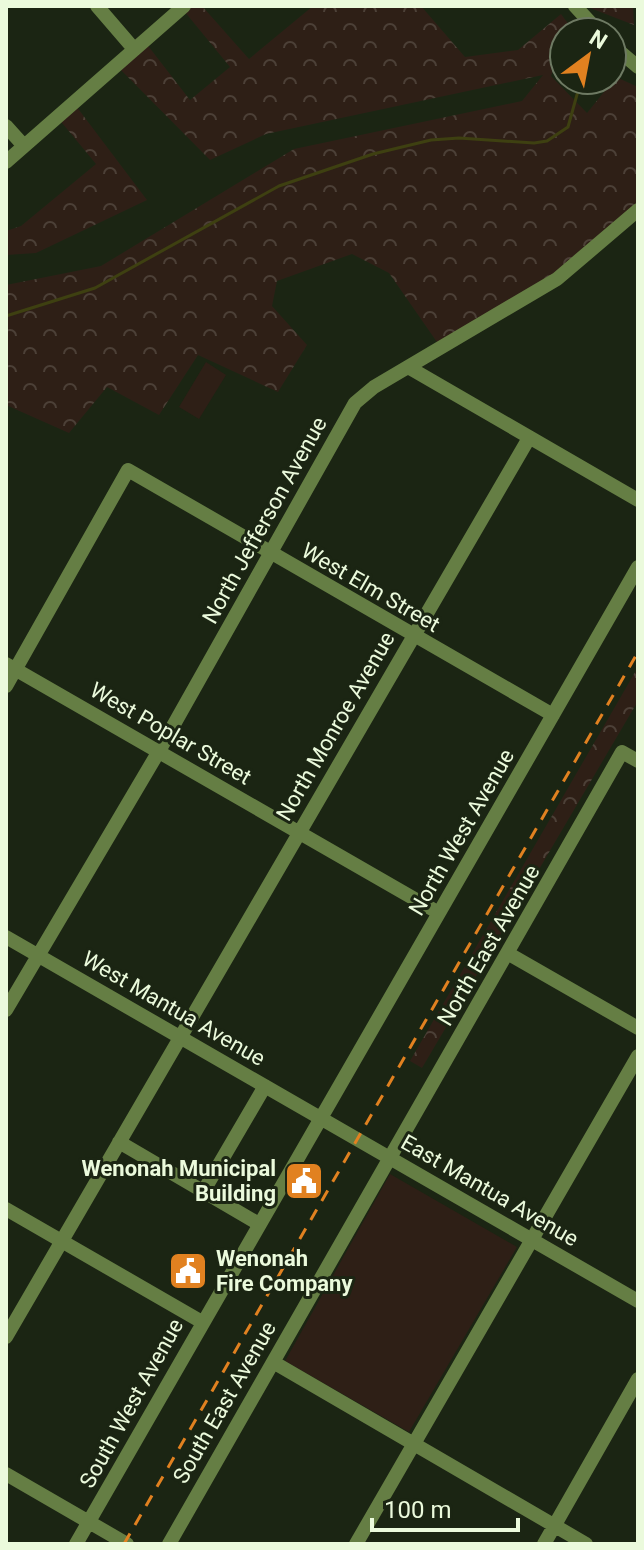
<svg xmlns="http://www.w3.org/2000/svg" width="644" height="1550" font-family="Roboto,sans-serif">
  <style>
    .forest { fill: url(#forest-crowns) }
    .park { fill: #2e1f16 }
    .lines { fill: none; stroke-linecap: round; stroke-linejoin: round }
    .stream { stroke: #3e4011; stroke-width: 3 }
    .minor { stroke: #657e44; stroke-width: 14 }
    .rail { stroke: #e18120; stroke-width: 3; stroke-dasharray: 12 10; stroke-linecap: butt }
    .labels { text-anchor: middle; stroke-width: 6; stroke-linejoin: round; paint-order: stroke }
    .street-label { font-size: 22px; fill: #ebfadc; stroke: #1b2513 }
    .poi-label { font-size: 22px; font-weight: bold; fill: #ebfadc; stroke: #1b2513; text-anchor: end }
  </style>
  <defs>
    <pattern id="forest-crowns" width="20" height="18" patternUnits="userSpaceOnUse" patternTransform="scale(2)"><rect width="20" height="18" fill="#2e1f16"/><path d="M2 6a3 3 0 1 1 6 0M12 15a3 3 0 1 1 6 0" fill="none" stroke="#4c4037"/></pattern>
  </defs>
  <rect width="100%" height="100%" fill="#1b2513"/>
  <path class="forest" d="M180 6H202L249 59 313 6H421L465 57 518 50 561 14 570 26 564 32V42L551 76 587 113 616 77 638 87V204L545 286 439 345 389 273 352 254 277 281 272 306 307 345 278 392 198 355 159 415 107 387 69 433 6 405V285L101 266 294 149 522 101 543 75 266 134 210 160 113 62 142 38 190 100 230 67Z
    M585 6H633L634 25Z
    M70 98 147 200 36 253 6 255V231L21 226 96 164 53 112Z
    M638 667V701L422 1068 410 1061Z"/>
  <path class="park" d="M206 362 226 375 199 419 179 407Z
    M390 1174 517 1247 409 1432 285 1361Z"/>
  <g class="lines">
    <path class="stream" d="M6 316 95 288 279 186 373 154 431 140 459 138 534 143 547 141 568 127 578 91 585 80"/>
    <path class="minor" d="M97 6 134 49
      M575 6 599 32
      M612 45 638 67
      M6 126 24 146
      M6 162 184 6
      M408 367 638 500
      M6 664 439 913
      M6 686 128 470 553 715
      M6 937 638 1301
      M509 954 638 1028
      M6 1010 159 751 355 403 374 387 557 279 638 210
      M119 1142 259 1224
      M203 1192 265 1086
      M6 1209 202 1322
      M6 1337 529 438
      M273 1362 586 1544
      M6 1474 127 1544
      M76 1544 638 567
      M169 1544 622 752 638 761
      M356 1544 638 1056
      M544 1544 638 1379"/>
    <path class="rail" d="M124 1544 638 652"/>
  </g>
  <defs>
    <g id="civic-square" transform="scale(2)"><rect x="-9" y="-9" width="18" height="18" rx="4" fill="#e18120" stroke="#1b2513"/><path d="M-.6-6.5H3V-4.5H.6V-3L4-1V1h2V6H-6V1h2V-1L-.6-3ZM-1.2 2.5V6h2.4V2.5Z" fill="#fff"/></g>
  </defs>
  <g fill-rule="evenodd">
    <use href="#civic-square" x="304" y="1181"/>
    <use href="#civic-square" x="188" y="1271"/>
  </g>
  <g class="labels">
    <g class="street-label">
      <text transform="translate(264 520) rotate(-61)" y="8">North Jefferson Avenue</text>
      <text transform="translate(371 587) rotate(30)" y="8">West Elm Street</text>
      <text transform="translate(335 726) rotate(-60)" y="8">North Monroe Avenue</text>
      <text transform="translate(171 733) rotate(30)" y="8">West Poplar Street</text>
      <text transform="translate(461 832) rotate(-60)" y="8">North West Avenue</text>
      <text transform="translate(488 945) rotate(-60)" y="8">North East Avenue</text>
      <text transform="translate(174 1008) rotate(30)" y="8">West Mantua Avenue</text>
      <text transform="translate(490 1190) rotate(30)" y="8">East Mantua Avenue</text>
      <text transform="translate(224 1402) rotate(-60)" y="8">South East Avenue</text>
      <text transform="translate(131 1403) rotate(-61)" y="8">South West Avenue</text>
    </g>
    <g class="poi-label">
      <text x="276" y="1176">Wenonah Municipal<tspan x="276" dy="25">Building</tspan></text>
      <text x="216" y="1266" text-anchor="start">Wenonah<tspan x="216" dy="25">Fire Company</tspan></text>
    </g>
  </g>
  <rect width="644" height="1550" fill="none" stroke="#ebfadc" stroke-width="16"/>
  <g transform="translate(588 56) rotate(32)"><circle r="38" fill="#1b2513" stroke="#6e7a63" stroke-width="2"/>
  <path d="M0-6L14 30L0 20L-14 30Z" fill="#e18120"/>
  <text y="-12" font-size="22" font-weight="bold" text-anchor="middle" fill="#ebfadc">N</text>
  </g>
  <path d="M372 1518v12h146v-12" fill="none" stroke="#ebfadc" stroke-width="4"/>
  <text x="384" y="1518" font-size="24" fill="#ebfadc" stroke="#1b2513" stroke-width="6" paint-order="stroke">100 m</text>
</svg>
